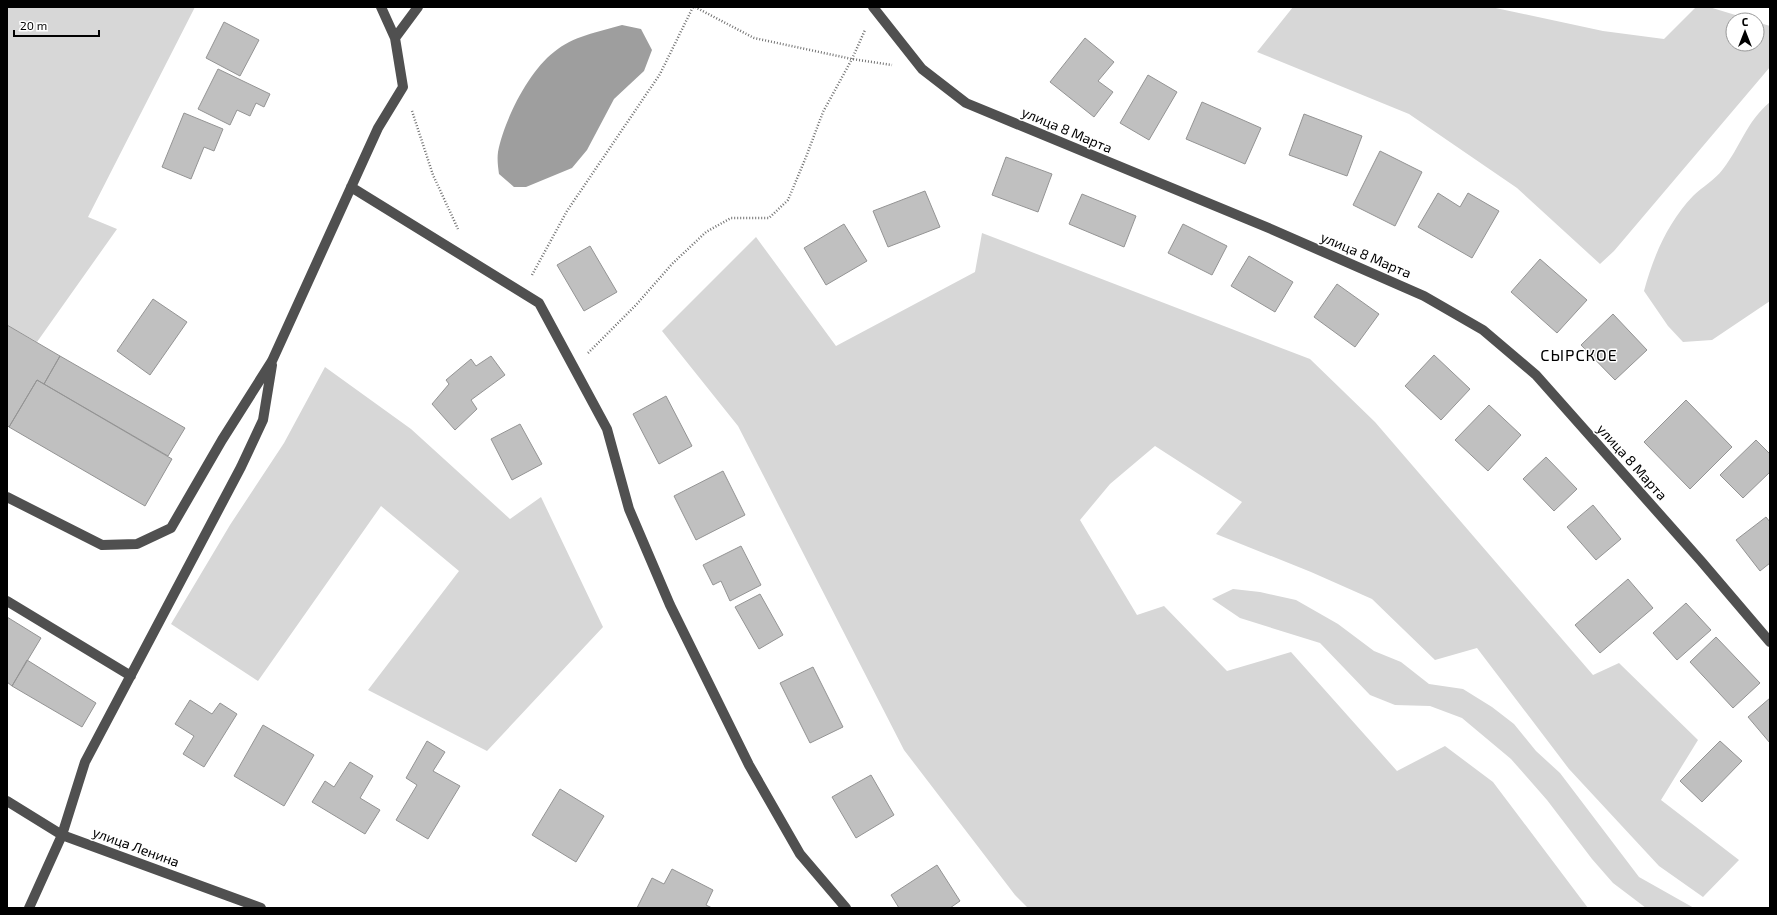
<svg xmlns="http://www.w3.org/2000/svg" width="1777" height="915" font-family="'Exo 2',sans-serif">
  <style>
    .green { fill: #d7d7d7 }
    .water { fill: #9e9e9e }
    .building { fill: #c0c0c0; stroke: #949494 }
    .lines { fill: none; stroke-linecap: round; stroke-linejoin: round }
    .path { stroke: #727272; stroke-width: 2.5; stroke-dasharray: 1 2; stroke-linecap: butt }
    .minor { stroke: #505050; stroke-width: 10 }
    .labels { text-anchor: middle; stroke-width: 3; stroke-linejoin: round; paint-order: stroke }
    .street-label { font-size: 14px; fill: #000; stroke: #fff }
    .quarter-label { font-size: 16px; letter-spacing: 1px; fill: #000; stroke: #fff }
  </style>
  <rect width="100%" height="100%" fill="#fff"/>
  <path class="green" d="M7 7H195L88 217 117 229 37 342 7 325Z
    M1293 7H1491L1603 31 1664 39 1696 7H1709L1752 20H1733V44H1757V22L1770 26V67L1614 251 1600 264 1517 188 1409 114 1257 52Z
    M1770 102V301L1712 340 1683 342 1668 326 1644 291C1653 257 1668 222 1693 196 1702 187 1715 180 1723 169 1741 146 1746 122 1770 102Z
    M982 233 1310 359 1375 422 1593 675 1619 663 1698 740 1661 800 1739 860 1703 897 1659 866 1569 769 1477 648 1435 660 1372 599 1311 572 1216 534 1242 502 1155 446 1110 484 1080 520 1137 615 1164 606 1227 671 1291 652 1397 771 1445 746 1493 782 1588 908H1028L1015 895 904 750 738 426 662 331 756 237 836 346 975 272Z
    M325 367 411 429 510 519 541 497 603 627 487 751 368 690 459 571 381 506 258 681 171 624 230 525 284 443Z
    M1233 589 1260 592 1296 600 1338 624 1374 651 1401 662 1429 684 1463 689 1492 707 1514 724 1536 751 1560 773 1639 877 1694 908H1646L1613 883 1592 859 1547 800 1511 759 1462 718 1430 706 1395 705 1370 695 1320 643 1240 618 1212 599Z"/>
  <path class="water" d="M622 25 641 29 652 50 644 71 614 99 587 150 572 168 526 187H514L499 174C498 167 497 159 498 152 504 121 528 72 554 52 573 36 598 32 622 25Z"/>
  <path class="building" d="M224 22 259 40 240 76 206 58Z
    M1085 38 1114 62 1098 81 1113 92 1094 117 1050 82Z
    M218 69 270 94 264 107 256 103 250 116 237 110 230 125 198 109Z
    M1148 75 1177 92 1149 140 1120 123Z
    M1202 102 1261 128 1245 164 1186 139Z
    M184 113 223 129 214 151 204 147 191 179 162 167Z
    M1304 114 1362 136 1347 176 1289 155Z
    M1380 151 1422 172 1395 226 1353 205Z
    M1006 157 1052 174 1038 212 992 195Z
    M925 191 940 227 888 247 873 211Z
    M1438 193 1460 207 1468 193 1499 211 1472 258 1418 227Z
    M1082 194 1136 216 1124 247 1069 224Z
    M844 224 867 261 826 285 804 248Z
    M1183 224 1227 246 1212 275 1168 253Z
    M590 246 617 292 584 311 557 265Z
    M1249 256 1293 282 1275 312 1231 286Z
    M1540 259 1587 300 1557 333 1511 292Z
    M1337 284 1379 314 1355 347 1314 317Z
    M153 299 187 322 150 375 117 351Z
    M1613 314 1647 350 1615 380 1581 345Z
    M7 325 60 356 44 384 37 380 9 427 7 425Z
    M1434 355 1470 389 1441 420 1405 386Z
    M60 356 185 428 168 456 44 384Z
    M491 356 505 375 471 400 477 409 455 430 432 404 449 384 446 380 471 359 476 366Z
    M37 380 172 459 145 506 9 427Z
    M666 396 692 446 659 464 633 414Z
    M1686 400 1732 447 1690 489 1644 442Z
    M1489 405 1521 435 1488 471 1455 440Z
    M520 424 542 464 512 480 491 439Z
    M1756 440 1770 454V472L1743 498 1720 475Z
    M1546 457 1577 489 1554 511 1523 479Z
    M723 471 745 515 696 540 674 496Z
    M1593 505 1621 539 1596 560 1567 527Z
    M1766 517 1770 522V563L1760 571 1736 540Z
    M741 546 761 585 730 601 721 581 713 585 703 565Z
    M1628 579 1653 608 1600 653 1575 625Z
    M760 594 783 635 759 649 735 607Z
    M1686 603 1711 630 1677 660 1653 633Z
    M7 617 41 638 12 686 7 682Z
    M1716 637 1760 683 1733 708 1690 662Z
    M27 660 96 703 82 727 12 686Z
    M813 667 843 727 810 743 780 683Z
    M1770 698V743L1748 717Z
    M190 700 212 714 220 703 237 714 204 767 183 754 194 736 175 724Z
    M263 725 314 755 284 806 234 776Z
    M427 741 445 752 433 771 460 786 428 839 396 820 417 785 406 778Z
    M1720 741 1742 761 1702 802 1680 781Z
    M350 762 373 776 360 798 380 810 365 834 312 802 325 781 334 787Z
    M871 775 894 815 856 838 832 797Z
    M560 789 604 816 576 862 532 835Z
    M937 865 960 901 950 908H899L891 895Z
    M672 869 713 890 706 905 712 908H637L652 878 664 884Z"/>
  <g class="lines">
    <path class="path" d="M695 7 754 38 852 59 892 65
      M412 111 433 175 458 229
      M532 275 567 211 660 74 693 7
      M588 353 636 305 672 264 706 232 731 218H769L788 200 806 157 823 112 852 59 865 30"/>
    <path class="minor" d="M873 7 922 69 966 103 1271 229 1424 296 1483 330 1536 375 1701 561 1770 642
      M395 38 418 7
      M351 187 539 303 607 429 629 509 670 605 749 765 800 854 846 908
      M7 497 102 545 137 544 171 528 222 440 272 361 378 128 403 87 395 38 381 7
      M7 601 131 676
      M7 801 62 835 261 908
      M29 908 62 835 85 762 241 467 263 420 272 365"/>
  </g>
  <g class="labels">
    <g class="street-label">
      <text transform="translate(1067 130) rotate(23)" y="5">улица 8 Марта</text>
      <text transform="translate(1366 255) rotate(23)" y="5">улица 8 Марта</text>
      <text transform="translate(1632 462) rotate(48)" y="5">улица 8 Марта</text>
      <text transform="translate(136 847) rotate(20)" y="5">улица Ленина</text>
    </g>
    <g class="quarter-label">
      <text x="1579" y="361">СЫРСКОЕ</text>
    </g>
  </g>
  <rect width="1777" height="915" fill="none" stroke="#000000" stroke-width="16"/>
  <g transform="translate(1745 32)"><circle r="19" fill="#ffffff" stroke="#999999"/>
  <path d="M0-3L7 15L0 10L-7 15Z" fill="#000000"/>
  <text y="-6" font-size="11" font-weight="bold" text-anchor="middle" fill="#000000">С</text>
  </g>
  <path d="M14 30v6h85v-6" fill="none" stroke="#000000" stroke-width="2"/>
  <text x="20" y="30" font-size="12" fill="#000000" stroke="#ffffff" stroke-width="3" paint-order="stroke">20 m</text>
</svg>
